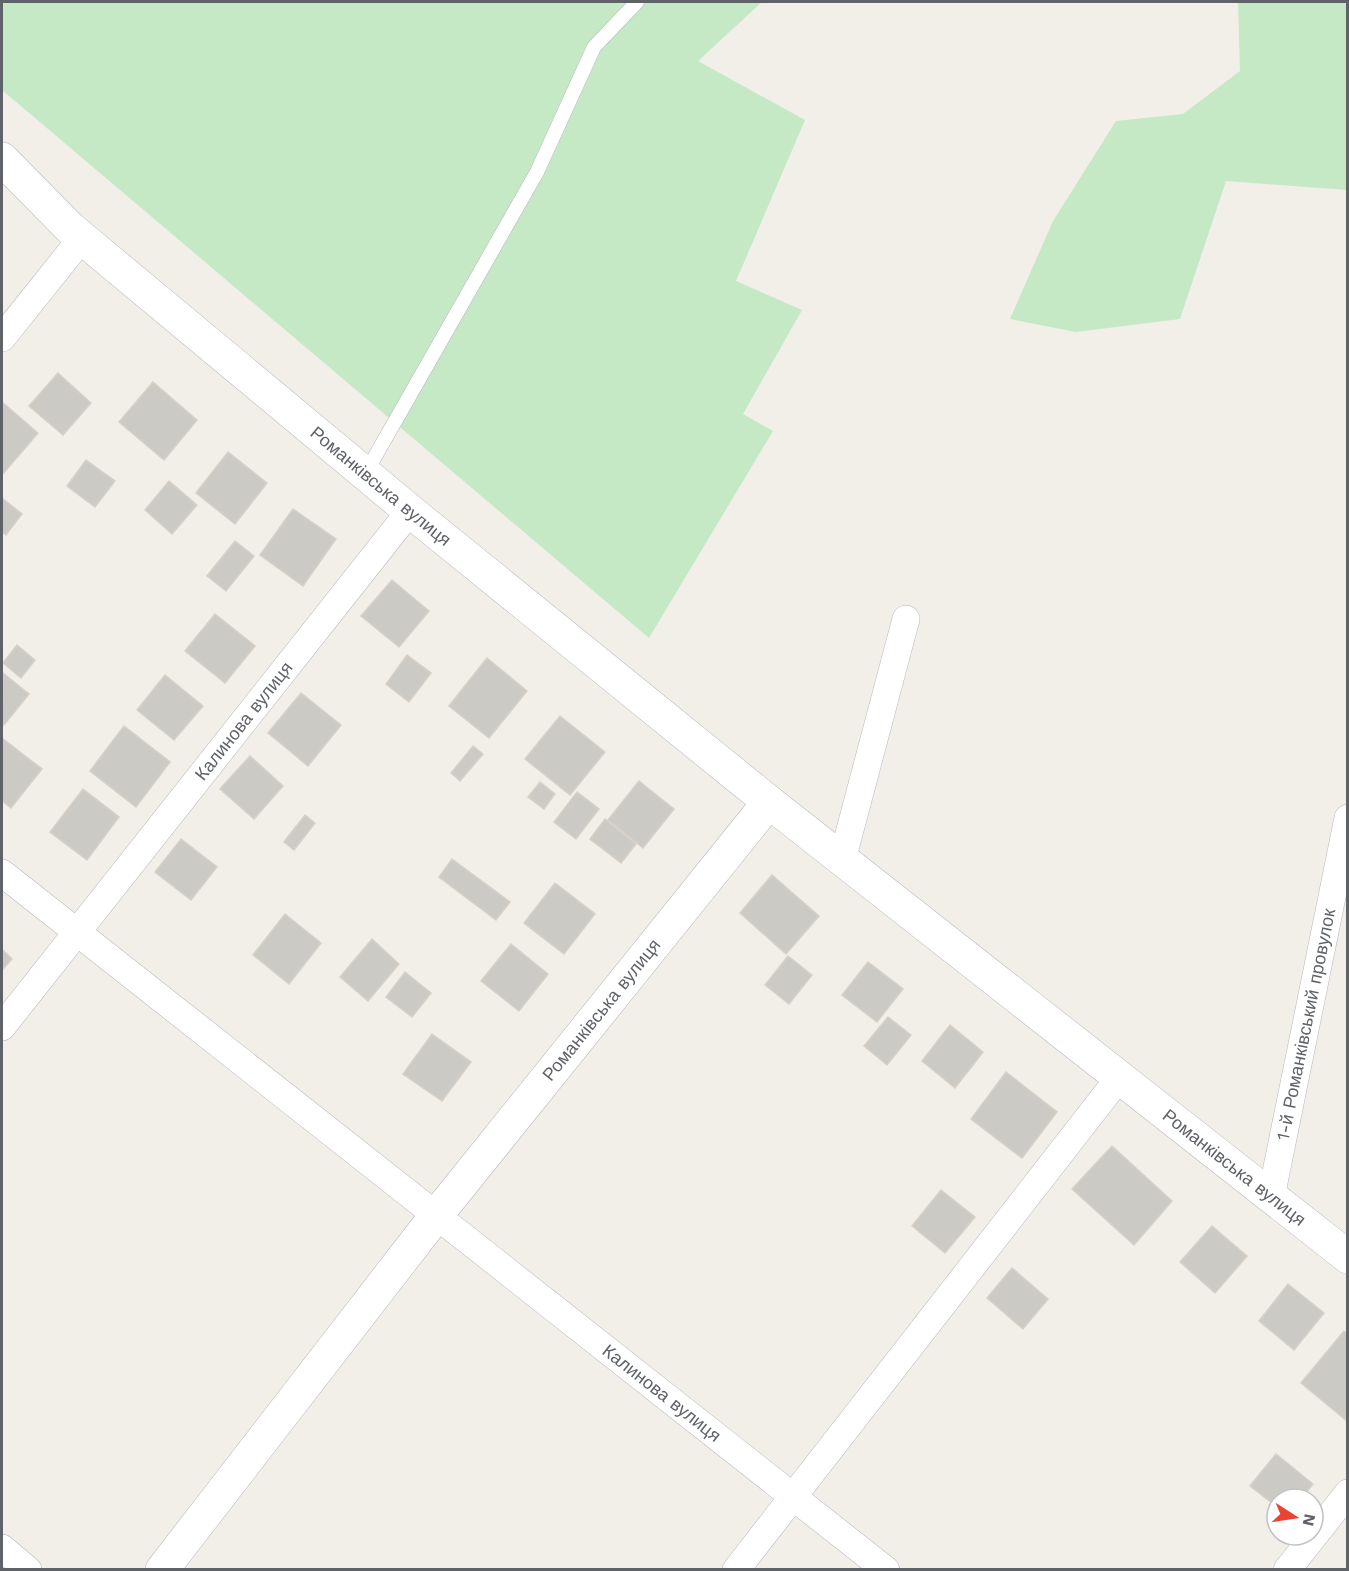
<svg xmlns="http://www.w3.org/2000/svg" width="1349" height="1571" font-family="'Work Sans',sans-serif">
  <style>
    .green { fill: #c5e8c5 }
    .building { fill: #cccac5; stroke: #d6d1c6; stroke-width: 1.5 }
    .lines { fill: none; stroke-linecap: round; stroke-linejoin: round }
    .service-casing { stroke: #b5b8bc; stroke-width: 15 }
    .minor-casing { stroke: #b5b8bc; stroke-width: 28 }
    .tertiary-casing { stroke: #b5b8bc; stroke-width: 34 }
    .secondary-casing { stroke: #b6babf; stroke-width: 34 }
    .service { stroke: #fff; stroke-width: 14 }
    .minor { stroke: #fff; stroke-width: 27 }
    .tertiary { stroke: #fff; stroke-width: 33 }
    .secondary { stroke: #fff; stroke-width: 33 }
    .labels { text-anchor: middle; stroke-width: 4.5; stroke-linejoin: round; paint-order: stroke }
    .street-label { font-size: 18px; fill: #5f6368; stroke: #fff }
  </style>
  <rect width="100%" height="100%" fill="#f1efe8"/>
  <path class="green" d="M2 2H762L698 61 805 120 736 281 802 310 743 414 773 431 649 638 2 90Z
    M1238 2H1347V190L1226 181 1180 319 1076 332 1010 319 1053 221 1116 121 1183 114 1240 71Z"/>
  <path class="building" d="M58 373 91 403 63 435 29 406Z
    M153 382 197 420 164 460 119 422Z
    M2 402 38 433 2 475Z
    M228 452 267 483 235 524 196 493Z
    M86 460 115 481 95 507 67 486Z
    M169 481 197 505 172 534 145 510Z
    M2 498 22 514 6 535 2 532Z
    M293 509 336 539 303 586 260 555Z
    M235 541 254 556 226 591 207 576Z
    M392 580 429 611 399 647 361 616Z
    M215 614 255 646 225 683 185 651Z
    M17 645 35 660 21 678 3 663Z
    M407 655 431 673 409 702 386 684Z
    M487 658 527 691 489 738 449 706Z
    M3 673 29 694 4 725 2 723Z
    M165 675 203 706 174 740 137 710Z
    M301 693 341 725 308 766 268 733Z
    M560 716 605 752 570 795 525 759Z
    M124 726 170 762 136 807 90 771Z
    M2 738 42 769 11 808 2 801Z
    M473 746 483 754 460 781 451 773Z
    M250 756 283 786 254 819 220 789Z
    M639 781 674 809 643 848 608 820Z
    M540 782 555 794 544 809 528 797Z
    M83 789 119 817 87 860 50 832Z
    M577 792 599 809 576 839 554 822Z
    M305 815 315 823 294 850 284 842Z
    M605 819 636 844 621 863 590 839Z
    M181 839 217 867 191 900 155 872Z
    M452 859 510 902 496 920 439 877Z
    M772 875 819 916 786 954 740 913Z
    M555 883 595 914 564 954 524 923Z
    M285 914 321 943 289 984 253 955Z
    M372 939 399 964 368 1001 340 977Z
    M511 944 548 974 519 1011 481 981Z
    M2 949 12 959 2 970Z
    M788 956 812 975 789 1004 765 985Z
    M868 962 903 989 877 1022 842 995Z
    M405 972 431 993 412 1017 386 997Z
    M888 1017 911 1035 887 1065 864 1046Z
    M950 1025 983 1052 955 1088 922 1061Z
    M432 1034 471 1062 442 1101 403 1074Z
    M1006 1072 1057 1112 1022 1158 971 1119Z
    M1112 1146 1172 1201 1134 1245 1072 1189Z
    M941 1190 975 1217 945 1253 912 1226Z
    M1212 1226 1247 1256 1215 1293 1180 1262Z
    M1012 1268 1048 1299 1023 1329 987 1298Z
    M1288 1284 1324 1313 1294 1350 1259 1321Z
    M1344 1331 1348 1334V1422L1301 1383Z
    M1276 1454 1313 1484 1301 1499H1277V1507L1250 1486Z"/>
  <g class="lines">
    <g class="service-casing">
      <path id="service" d="M365 474 537 172 594 47 637 2"/>
    </g>
    <g class="minor-casing">
      <g id="minor">
        <path d="M2 338 82 238"/>
        <path d="M842 860 906 619"/>
        <path id="s1" d="M2 873 886 1570"/>
        <path id="s2" d="M2 1027 410 511"/>
        <path id="s3" d="M1271 1197 1348 818"/>
        <path d="M2 1548 28 1570"/>
        <path d="M736 1570 1119 1078"/>
        <path d="M1287 1570 1348 1493"/>
      </g>
    </g>
    <g class="tertiary-casing">
      <g id="tertiary">
        <path id="s4" d="M162 1570 435 1217 769 802"/>
      </g>
    </g>
    <g class="secondary-casing">
      <g id="secondary">
        <path id="s5" d="M2 159 70 228 410 511 769 802 1348 1257"/>
      </g>
    </g>
    <use href="#service" class="service"/>
    <use href="#minor" class="minor"/>
    <use href="#tertiary" class="tertiary"/>
    <use href="#secondary" class="secondary"/>
  </g>
  <g class="labels">
    <g class="street-label">
      <text dy="6" stroke="none"><textPath href="#s5" startOffset="501">Романківська вулиця</textPath></text>
      <text dy="6" stroke="none"><textPath href="#s2" startOffset="390">Калинова вулиця</textPath></text>
      <text dy="6" stroke="none"><textPath href="#s4" startOffset="712">Романківська вулиця</textPath></text>
      <text dy="6" stroke="none"><textPath href="#s3" startOffset="176">1-й Романківський провулок</textPath></text>
      <text dy="6" stroke="none"><textPath href="#s5" startOffset="1593">Романківська вулиця</textPath></text>
      <text dy="6" stroke="none"><textPath href="#s1" startOffset="840">Калинова вулиця</textPath></text>
    </g>
  </g>
  <rect width="1349" height="1571" fill="none" stroke="#5f6368" stroke-width="6"/>
  <g transform="translate(1295 1517) rotate(102)"><circle r="28" fill="#ffffff" stroke="#bfc1c3" stroke-width="1.5"/>
  <path d="M0-4.5L10 22L0 15L-10 22Z" fill="#ea4335"/>
  <text y="-9" font-size="16" font-weight="bold" text-anchor="middle" fill="#5f6368">N</text>
  </g>
</svg>
